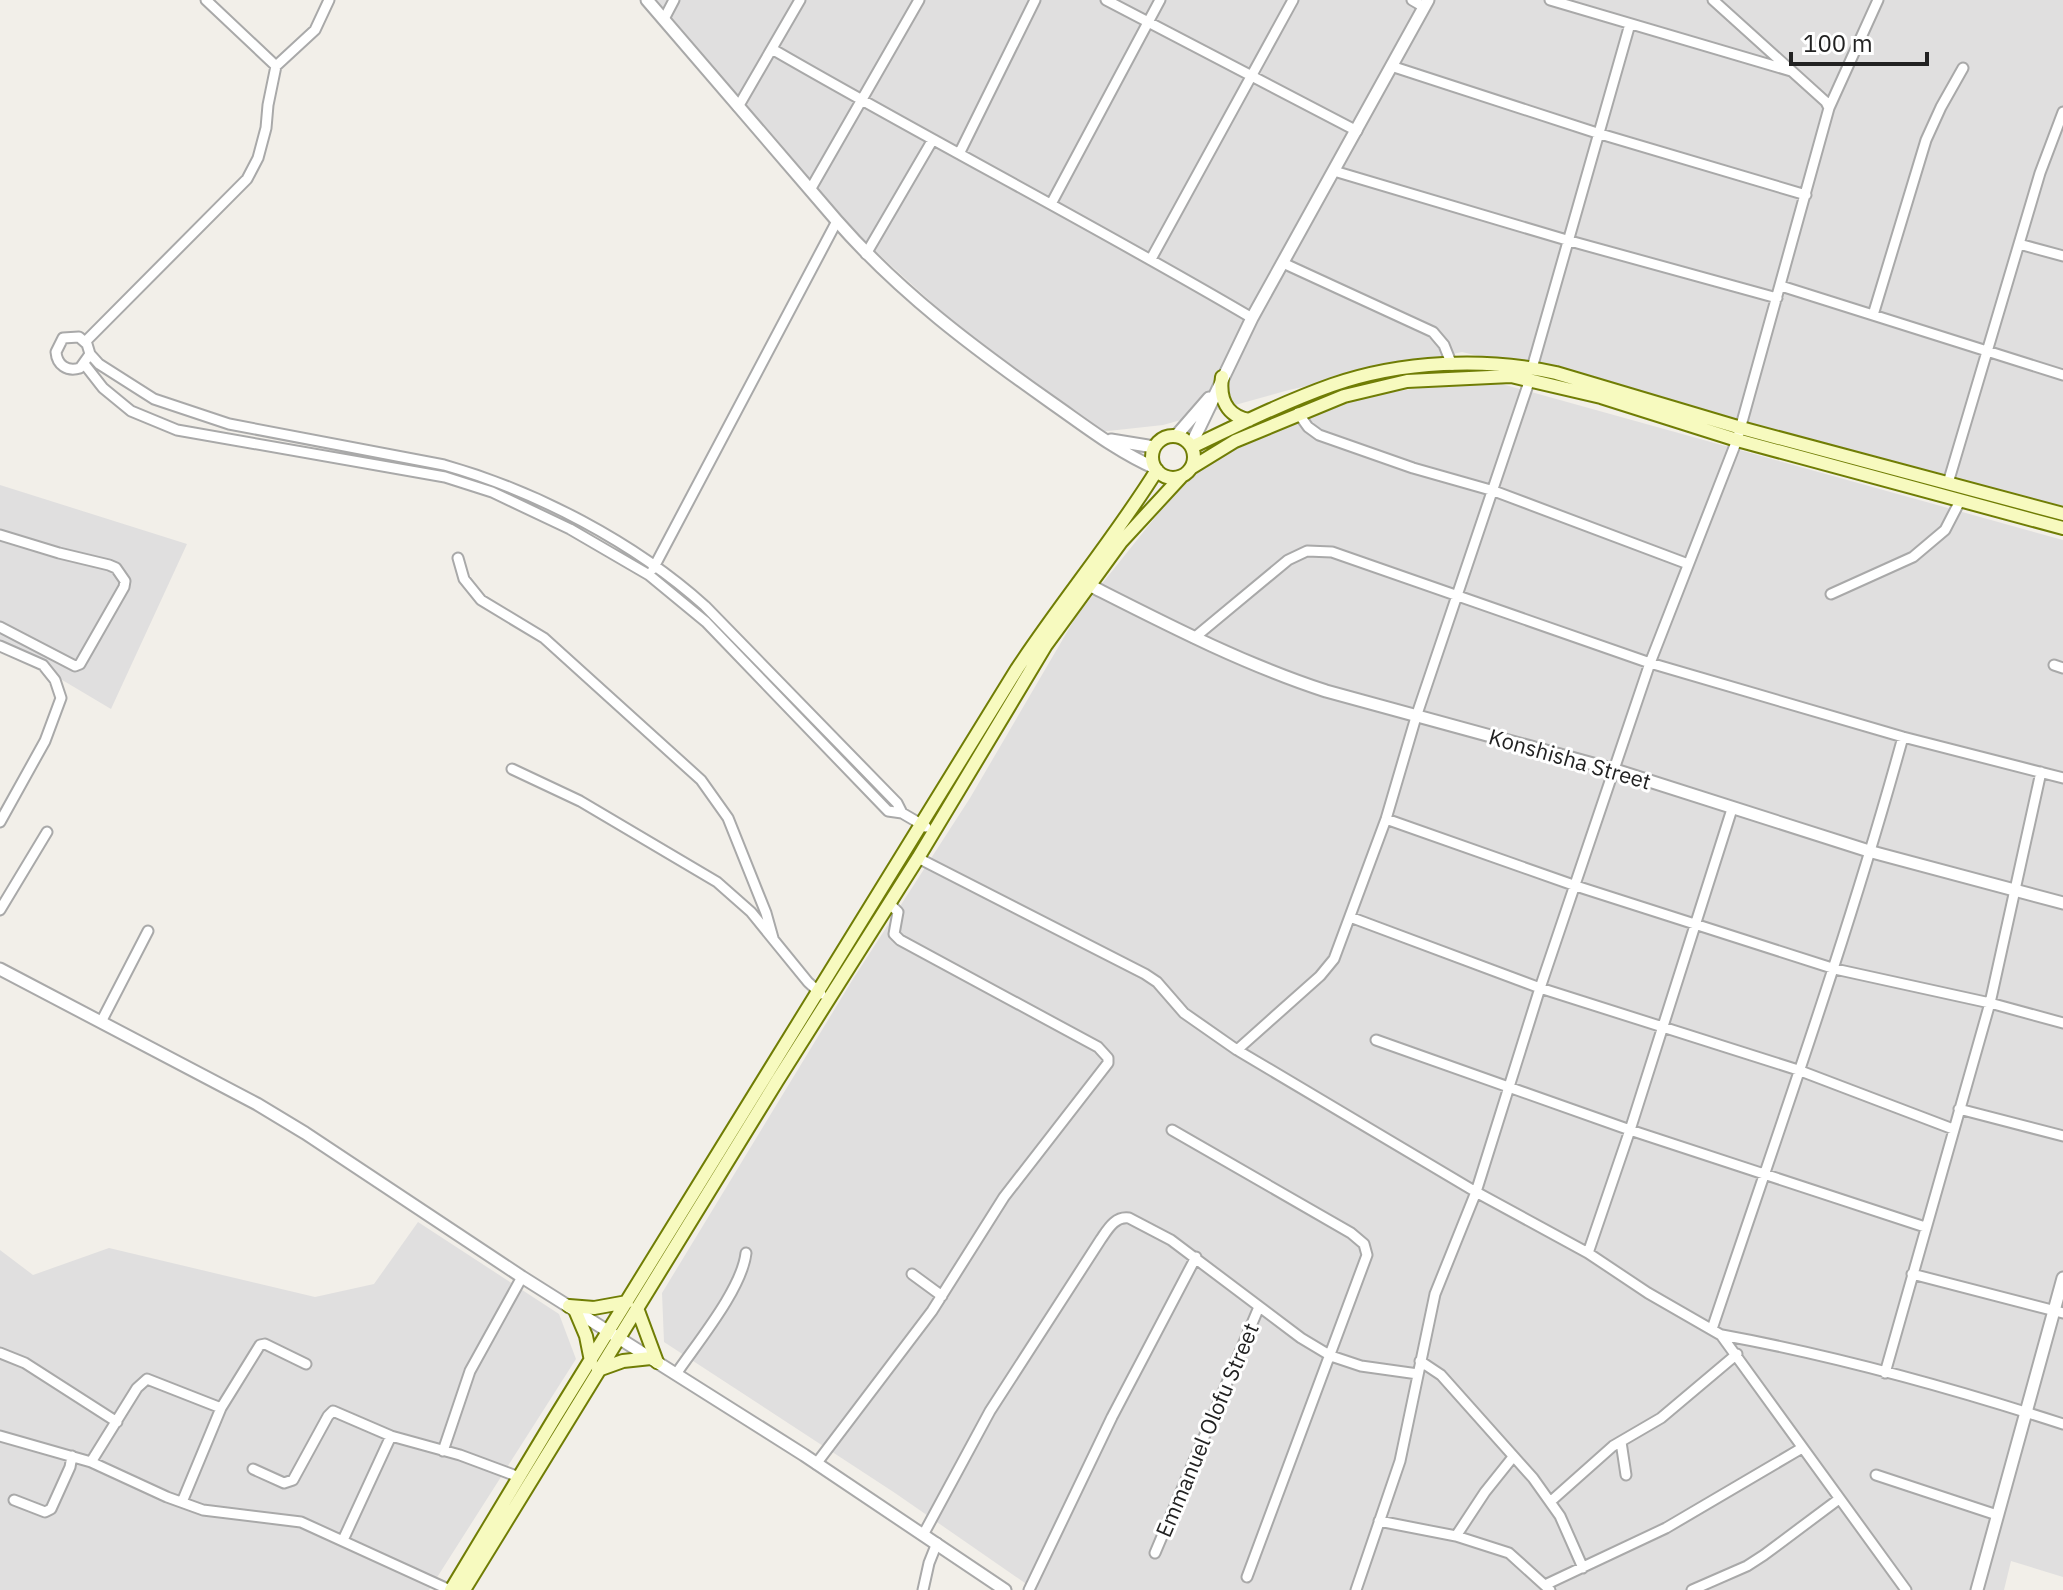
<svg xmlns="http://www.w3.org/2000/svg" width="2063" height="1590" font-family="'IBM Plex Sans',sans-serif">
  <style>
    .residential { fill: #e0dfdf }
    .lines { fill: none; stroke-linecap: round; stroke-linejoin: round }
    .minor-casing { stroke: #a9a9a9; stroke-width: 13 }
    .tertiary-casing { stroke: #a9a9a9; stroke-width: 15 }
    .secondary-casing { stroke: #707d05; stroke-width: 16 }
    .minor { stroke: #fff; stroke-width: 9 }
    .tertiary { stroke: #fff; stroke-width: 11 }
    .secondary { stroke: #f7fabf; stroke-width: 12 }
    .labels { text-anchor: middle; stroke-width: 6; stroke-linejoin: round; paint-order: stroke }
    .street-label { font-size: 22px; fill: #222; stroke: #fff }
  </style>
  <rect width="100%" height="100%" fill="#f2efe9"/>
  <path class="residential" d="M654 0H2063V510L1646 396 1462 352 1289 390 1163 425 1099 432 974 341 840 219Z
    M1484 379 2063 540V1577L2011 1561 2004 1590H1035L895 1493 664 1342 662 1293 853 979 970 798 1077 615 1189 475 1274 427 1349 398Z
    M0 485 187 544 111 709 0 643Z
    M418 1222 559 1314 576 1359 429 1590H0V1250L33 1275 109 1248 315 1297 374 1284Z"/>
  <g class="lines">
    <g class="minor-casing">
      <path id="minor" d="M206 0 276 66
        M1106 0 1357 131
        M1412 0 1424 7
        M1550 0 1791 71
        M1713 0 1826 102 1829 108
        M664 19 674 0
        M772 49C931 141 1094 225 1252 318
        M1391 66 1597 133 1806 195
        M738 107 800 0
        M959 154 1035 0
        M1334 171 1570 241 1777 298
        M810 190 919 0
        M1051 204 1160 0
        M2019 244 2063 256
        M866 254 932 141
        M1151 259 1293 0
        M1283 263 1433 332 1444 345 1452 365
        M1781 286 2063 375
        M1873 315 1926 140 1941 107 1963 68
        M85 342 247 179 258 158 266 128 268 105 276 66 315 30 329 0
        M90 354 80 368C67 372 57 365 56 352L63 338 79 337 87 344 90 354 99 364 154 399 229 424 444 465C536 491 634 542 705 606L897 803 902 813
        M85 365 103 388 131 411 177 430 445 477 492 492 570 529 649 575 706 622 888 811 902 813 926 827
        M1532 368 1630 24
        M1298 413 1308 427 1319 435 1413 468 1494 491 1688 564
        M1948 483 2040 173 2063 112
        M0 535 59 553 109 565 116 568 125 581 124 587 80 664 75 666 0 627
        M458 558 464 579 481 600 544 638 701 780 728 818 766 913 773 938
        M653 569 837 221
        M1831 594 1913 557 1945 530 1960 501
        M1194 638 1288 560 1307 551 1332 552 1650 663 1903 737 2063 778
        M0 646 43 665 55 680 61 698 45 741 0 822
        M2054 665 2063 668
        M512 769 580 801 717 882 751 912 808 982 821 994
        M1386 819 1576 886 1835 969 1990 1003 2063 1023
        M918 858 1145 974 1157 982 1184 1013 1237 1050 1476 1192 1588 1253 1648 1293 1721 1335 1906 1590
        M0 910 47 832
        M1350 917 1540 988 1798 1070 1953 1129
        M101 1022 148 931
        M1376 1040 1630 1130 1925 1227
        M1237 1050 1320 976 1334 959 1386 819 1416 717 1530 379
        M1959 1109 2063 1136
        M1172 1130 1351 1233 1364 1244 1367 1255 1247 1577
        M1588 1253 1630 1130 1732 809
        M912 1274 942 1296
        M1912 1274 2063 1313
        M1712 1329C1778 1132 1848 937 1903 737
        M1722 1335C1837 1356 1952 1388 2063 1424
        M0 1353 25 1363 117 1422
        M1420 1361 1441 1375 1533 1478 1560 1516 1583 1568
        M1885 1373 1990 1003 2041 772
        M676 1374C697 1343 742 1289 746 1253
        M221 1408 260 1345 265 1344 306 1364
        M0 1436 91 1462 167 1497 203 1510 301 1522 450 1590
        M1621 1442 1626 1475
        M443 1451 470 1371 522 1277
        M91 1462 137 1388 147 1379 221 1408 182 1502
        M816 1464 932 1311 1004 1197 1108 1063V1058L1098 1047 900 940 894 934 898 912 889 903
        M253 1469 284 1483 293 1480 328 1416 333 1411 391 1436 460 1455 519 1477
        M1876 1475 1997 1515
        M14 1500 45 1512 51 1509 70 1467 72 1456
        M1550 1502 1613 1446 1661 1418 1737 1354
        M1379 1521 1456 1536 1509 1553 1550 1590
        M923 1535 990 1411 1101 1239C1108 1229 1115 1216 1129 1218L1171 1240 1301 1338 1331 1356 1361 1366 1418 1374
        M1456 1536 1485 1492 1513 1457
        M343 1540 391 1436
        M1155 1553 1259 1307
        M1545 1585 1666 1528 1802 1448
        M923 1590 929 1563 937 1543
        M1029 1590 1112 1417 1196 1257
        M1356 1590 1400 1461 1435 1294 1476 1192 1540 988 1650 663 1737 440 1829 108 1878 0
        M1692 1590 1747 1566 1764 1555 1839 1499"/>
    </g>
    <g class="tertiary-casing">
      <path id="tertiary" d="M647 0 837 221C900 293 974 348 1052 403 1085 426 1118 452 1155 468
        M1176 436 1209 398
        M1111 440 1154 447
        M1191 445 1252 318 1428 0
        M1089 585C1166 624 1243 664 1326 691L1615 770 1872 852 2063 903
        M0 969 257 1104 305 1133 522 1277 804 1455 1005 1590
        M1977 1590 2063 1278"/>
    </g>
    <g class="secondary-casing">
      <path id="secondary" d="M1222 377C1219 399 1227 416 1249 420
        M1152 457a21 21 0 1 1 42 0a21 21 0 1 1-42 0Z
        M1192 447C1238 425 1284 402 1332 385 1401 361 1485 357 1556 373L1741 428 2063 514
        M1191 468 1235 441 1344 396 1407 381 1511 376 1601 397 1737 440 2063 528
        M569 1306 594 1308 627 1302
        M637 1308 657 1362
        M575 1310 586 1336 591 1361
        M598 1370 623 1361 651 1358
        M451 1590 554 1419 1017 669C1062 601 1114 539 1157 470
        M464 1590 777 1081 918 858 1046 645 1121 542 1181 477"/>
    </g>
    <use href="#minor" class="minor"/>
    <use href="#tertiary" class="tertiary"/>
    <use href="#secondary" class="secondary"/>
  </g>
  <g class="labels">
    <g class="street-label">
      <text transform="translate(1570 759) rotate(16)" y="8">Konshisha Street</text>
      <text transform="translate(1207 1430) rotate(-67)" y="8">Emmanuel Olofu Street</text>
    </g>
  </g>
  <path d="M1791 52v12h136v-12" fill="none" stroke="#222222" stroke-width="4"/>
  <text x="1803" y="52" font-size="24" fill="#222222" stroke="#ffffff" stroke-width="6" paint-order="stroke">100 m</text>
</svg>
